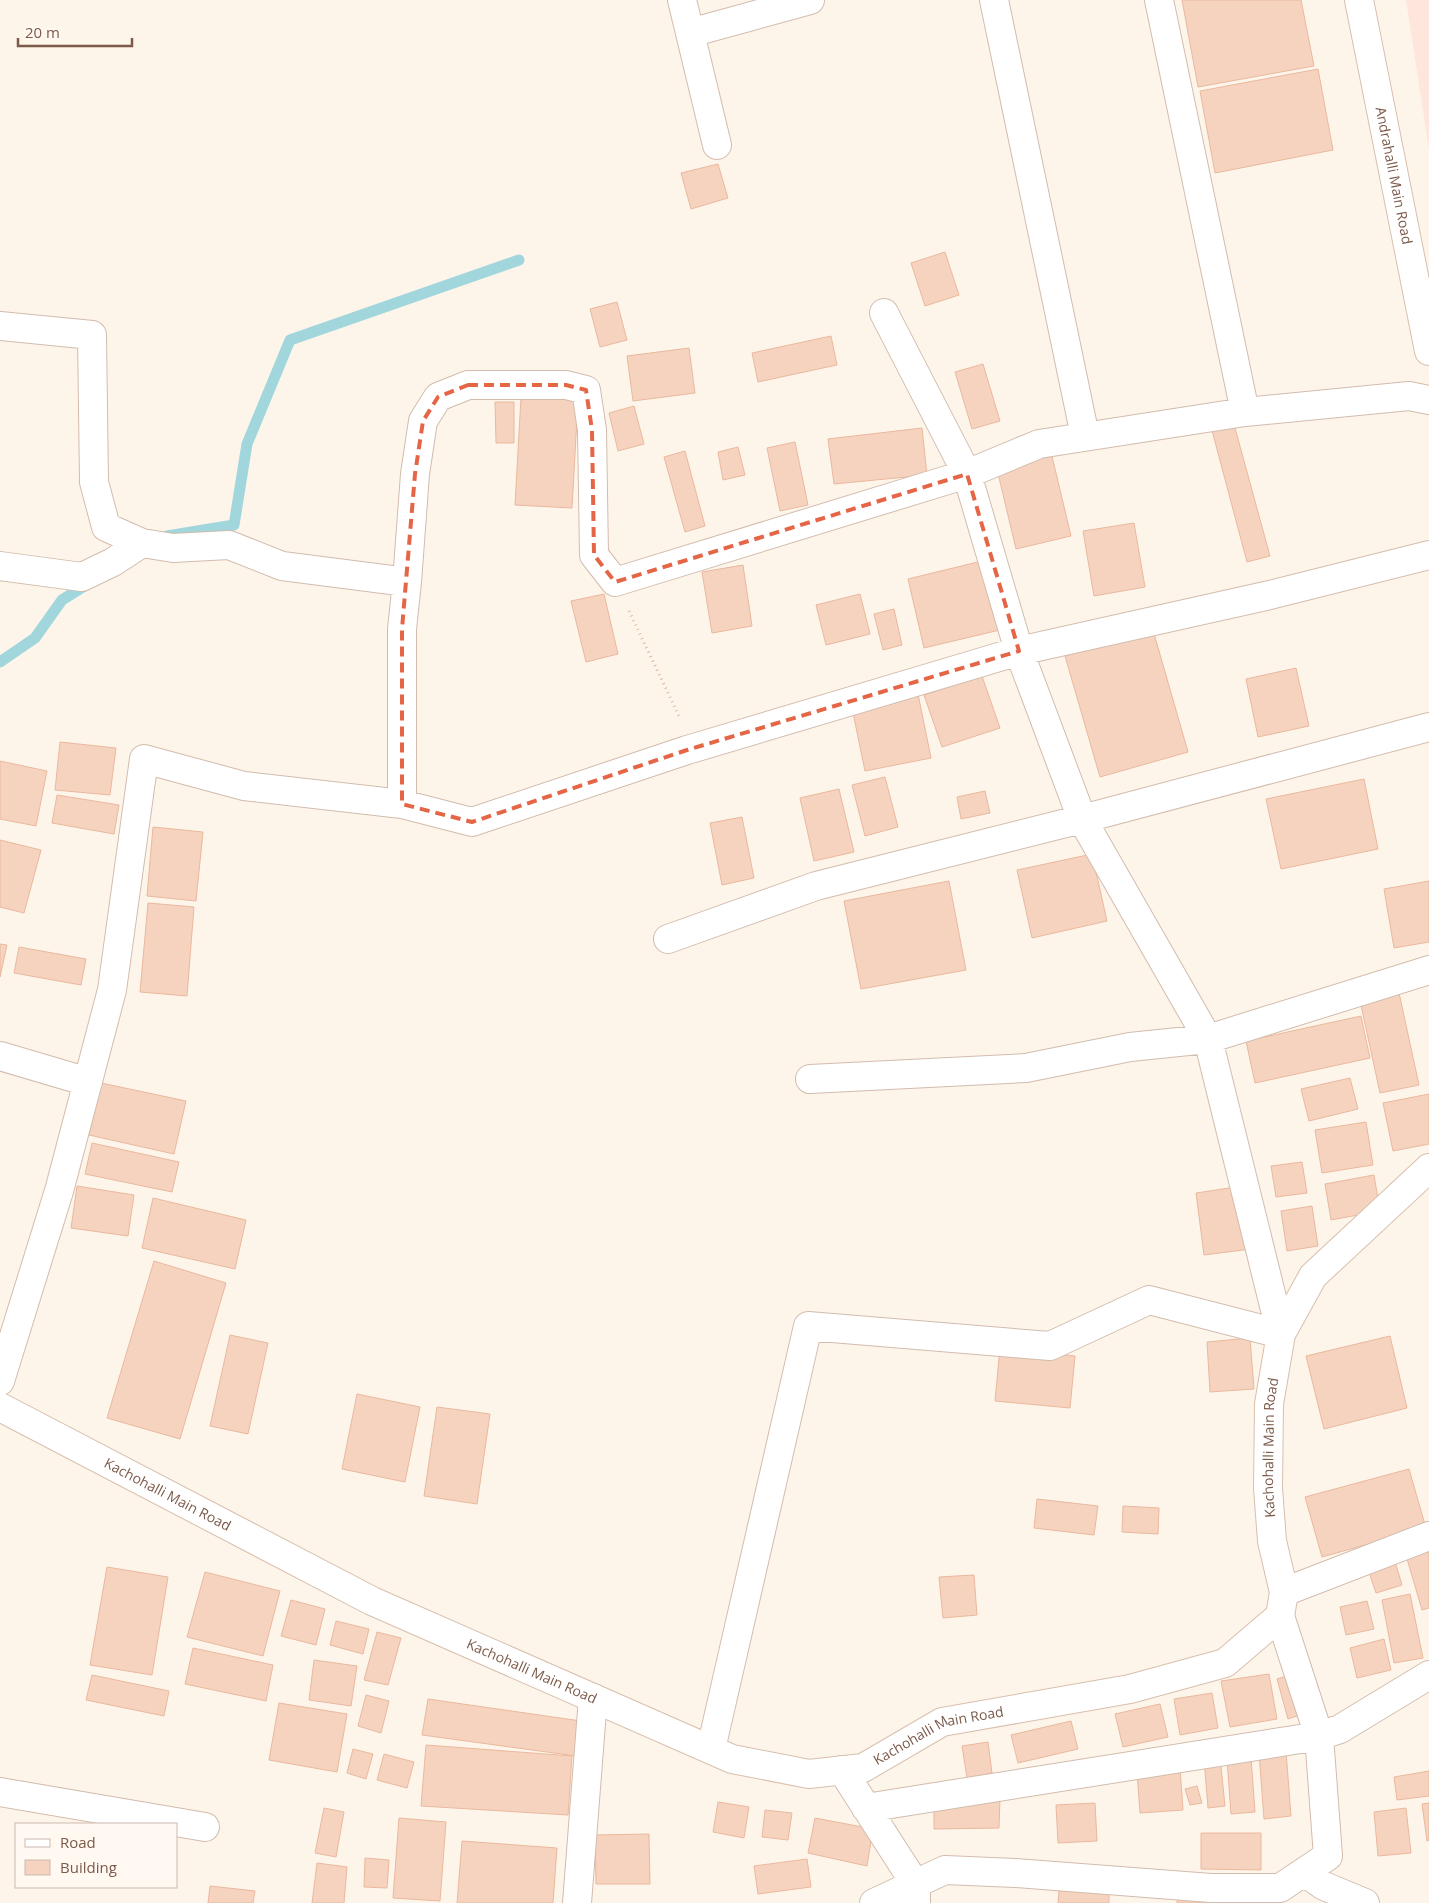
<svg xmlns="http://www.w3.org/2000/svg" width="1429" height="1903" font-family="'Open Sans',sans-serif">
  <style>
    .commercial { fill: #ffe6dd }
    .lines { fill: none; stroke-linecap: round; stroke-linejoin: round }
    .stream { stroke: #a1d6dd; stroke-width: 11 }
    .building { fill: #f6d3bf; stroke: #eab89e }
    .street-casing { stroke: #d2bcad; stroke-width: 30 }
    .secondary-casing { stroke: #d8bfad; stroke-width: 30 }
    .path { stroke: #dcb6a1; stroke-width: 3; stroke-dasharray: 1 4; stroke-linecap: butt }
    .street { stroke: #fff; stroke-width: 28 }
    .secondary { stroke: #fff; stroke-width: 28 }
    .marked { fill: none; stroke: #e46647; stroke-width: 4; stroke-dasharray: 10 6; stroke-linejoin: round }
    .labels { text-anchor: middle; stroke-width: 5; stroke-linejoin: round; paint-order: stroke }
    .street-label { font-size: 14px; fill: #7c5a4a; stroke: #fff9f2 }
  </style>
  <rect width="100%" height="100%" fill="#fef5ea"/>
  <path class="commercial" d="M1406 0H1429V150Z"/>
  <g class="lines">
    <path class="stream" d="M167 536 234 525 247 444 290 340 519 260
      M0 662 35 638 62 600 89 583"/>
  </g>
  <path class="building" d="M1182 0H1301L1314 66 1198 87Z
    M1318 69 1333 150 1215 173 1200 91Z
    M718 164 728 198 691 209 681 173Z
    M945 252 959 295 925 306 911 263Z
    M617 302 627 340 600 347 590 309Z
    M831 336 837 365 758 382 752 353Z
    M689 348 695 393 633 401 627 356Z
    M983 364 1000 421 972 429 955 372Z
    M521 397 578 400 572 508 515 505Z
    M495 402H514V443H496Z
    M634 406 644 444 618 451 609 413Z
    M1232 417 1270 556 1247 562 1210 423Z
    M922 428 927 475 834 484 828 439Z
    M795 442 808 505 780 511 767 448Z
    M738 447 745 475 723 480 718 452Z
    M685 451 705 526 685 532 664 457Z
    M1051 452 1071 536 1016 549 996 465Z
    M1134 523 1145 587 1094 596 1083 531Z
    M986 560 1004 629 924 648 908 579Z
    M743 565 752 626 712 633 702 572Z
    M604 594 618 654 586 662 571 601Z
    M860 594 870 634 826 645 816 605Z
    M894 609 902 645 883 650 874 614Z
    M1153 630 1188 752 1100 777 1065 656Z
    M1296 668 1309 726 1258 737 1246 679Z
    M982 676 1000 728 942 747 924 695Z
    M918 694 931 758 865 771 852 708Z
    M60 742 116 748 110 795 55 790Z
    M0 761 47 771 36 826 0 819Z
    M885 777 898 827 865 836 852 785Z
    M1364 779 1378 849 1281 869 1266 799Z
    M839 789 854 852 814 861 800 798Z
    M985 791 990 813 961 819 957 797Z
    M57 795 119 805 114 834 52 823Z
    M742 817 754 878 722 885 710 823Z
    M153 827 203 832 196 901 147 896Z
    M0 840 41 850 24 913 0 907Z
    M1092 854 1107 921 1032 938 1017 870Z
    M949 881 966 970 861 989 844 901Z
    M1429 881V942L1394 948 1384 889Z
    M148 903 194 907 187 996 140 992Z
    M0 944 7 945 0 977Z
    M19 947 86 959 81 985 14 973Z
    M1398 988 1419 1085 1380 1093 1359 996Z
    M1361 1016 1370 1058 1255 1083 1246 1041Z
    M1350 1078 1358 1109 1309 1121 1301 1089Z
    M101 1083 186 1101 174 1154 89 1135Z
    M1429 1094V1144L1393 1151 1383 1103Z
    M1366 1122 1373 1165 1322 1173 1315 1130Z
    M92 1143 179 1162 172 1192 85 1174Z
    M1302 1162 1307 1193 1276 1197 1271 1166Z
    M1374 1175 1380 1211 1331 1220 1325 1184Z
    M77 1186 134 1195 128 1236 71 1228Z
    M1242 1186 1251 1249 1204 1255 1196 1193Z
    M153 1198 246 1220 235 1269 142 1248Z
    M1312 1206 1318 1246 1287 1251 1281 1211Z
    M154 1261 226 1283 180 1439 107 1418Z
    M230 1335 268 1343 248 1434 210 1426Z
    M1390 1336 1407 1408 1324 1429 1306 1356Z
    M1250 1338 1254 1389 1210 1392 1207 1342Z
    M1000 1348 1075 1356 1070 1408 995 1401Z
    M357 1394 420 1407 405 1482 342 1469Z
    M437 1407 490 1414 477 1504 424 1496Z
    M1409 1469 1426 1528 1322 1557 1305 1497Z
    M1037 1499 1098 1506 1094 1535 1034 1528Z
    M1123 1506 1159 1508 1158 1534 1122 1532Z
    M1429 1545V1608L1422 1610 1405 1552Z
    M1394 1558 1402 1585 1376 1593 1367 1566Z
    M107 1567 168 1577 152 1675 90 1665Z
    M205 1572 280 1591 263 1656 187 1637Z
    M974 1575 977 1615 943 1618 939 1577Z
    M1410 1594 1423 1658 1394 1663 1382 1600Z
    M291 1600 325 1609 316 1645 281 1636Z
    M1367 1601 1374 1629 1346 1635 1340 1607Z
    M336 1621 369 1629 363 1654 330 1645Z
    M377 1632 401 1638 388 1685 364 1680Z
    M1384 1639 1391 1670 1357 1678 1350 1648Z
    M193 1648 273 1665 266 1701 185 1684Z
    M314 1660 357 1666 351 1706 309 1700Z
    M1269 1674 1277 1719 1230 1727 1221 1681Z
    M92 1675 169 1691 164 1716 86 1700Z
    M1290 1675 1300 1715 1288 1719 1277 1679Z
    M1212 1693 1218 1728 1180 1735 1174 1699Z
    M366 1695 389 1701 381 1733 358 1726Z
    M428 1699 581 1721 576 1756 422 1735Z
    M279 1703 347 1714 337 1772 269 1760Z
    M1160 1704 1168 1737 1123 1747 1115 1714Z
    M1071 1721 1078 1749 1018 1763 1011 1735Z
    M988 1742 992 1773 967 1778 962 1746Z
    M426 1745 572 1756 568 1815 421 1806Z
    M353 1749 373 1754 366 1779 347 1773Z
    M1286 1751 1291 1816 1264 1819 1259 1753Z
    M384 1754 414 1762 407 1788 377 1780Z
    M1220 1757 1225 1806 1208 1808 1204 1759Z
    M1251 1757 1255 1812 1231 1814 1227 1759Z
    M1180 1768 1183 1810 1140 1813 1137 1772Z
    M1429 1771V1796L1397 1800 1394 1777Z
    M1197 1786 1202 1803 1190 1805 1185 1789Z
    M934 1798H1000L999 1828 934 1829Z
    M718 1802 749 1807 744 1838 713 1832Z
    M1095 1803 1097 1841 1058 1843 1056 1805Z
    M1429 1803V1840L1427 1841 1422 1804Z
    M324 1808 344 1812 336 1857 315 1853Z
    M1406 1808 1411 1853 1378 1856 1374 1812Z
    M765 1810 792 1813 788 1840 762 1837Z
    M399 1818 446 1822 440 1901 393 1898Z
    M815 1818 873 1829 867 1866 808 1853Z
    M1201 1833H1261V1870L1201 1869Z
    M649 1834 650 1884H596L595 1835Z
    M462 1841 557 1848 553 1903H457Z
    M365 1858 389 1860 387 1888 364 1887Z
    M807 1859 811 1887 758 1894 754 1866Z
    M317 1863 347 1867 344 1903H312Z
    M210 1886 255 1891 253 1903H208Z
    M1059 1890H1109V1903H1058Z
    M1178 1892 1219 1894V1903H1177Z"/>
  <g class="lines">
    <g class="street-casing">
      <path id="street" d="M682 0 690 33
        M994 0 1085 436
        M1159 0 1245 412
        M717 145 690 33 810 0
        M0 326 92 335 94 482 106 527 142 543 173 548 229 545 282 566 407 582 402 629V804
        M0 566 82 577 113 562 142 543
        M407 582 415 474 423 421 438 397 468 385H566L586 390 592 430 594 555 615 582 967 474 1039 444 1245 412 1409 396 1429 400
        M668 939 816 886 1082 819 1429 727
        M0 1056 88 1082
        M810 1079 1026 1068 1130 1047 1208 1039 1429 970
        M0 1381 59 1191 112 990 144 759 244 786 402 804 472 822 687 750 1019 651 1270 595 1429 555
        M1284 1592 1429 1536
        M711 1749 808 1326 1050 1346 1149 1300 1281 1334 1208 1039 1082 819 1019 651 967 474 884 313
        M842 1770 916 1885V1902
        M0 1792 205 1827
        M866 1808 1319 1736 1340 1729 1429 1675
        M1304 1872 1324 1886 1365 1903
        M577 1903 593 1698
        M874 1903 945 1870 1015 1873 1211 1888H1280L1328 1856 1319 1736 1280 1616"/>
    </g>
    <g class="secondary-casing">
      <g id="secondary">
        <path id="s1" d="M1359 0 1429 351"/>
        <path id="s2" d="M0 1407 372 1601 732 1759 809 1774 863 1768 942 1722 1130 1689 1225 1663 1280 1616 1284 1592 1272 1541 1268 1488 1269 1404 1281 1334 1313 1276 1429 1168"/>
      </g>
    </g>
    <path class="path" d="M629 611 679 716"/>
    <use href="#street" class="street"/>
    <use href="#secondary" class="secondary"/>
  </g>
  <path class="marked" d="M468 385H566L586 390 592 430 594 555 615 582 967 474 1019 651 687 750 472 822 402 804V629L415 474 423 421 438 397Z"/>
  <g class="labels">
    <g class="street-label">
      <text dy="5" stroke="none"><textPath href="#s1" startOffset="179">Andrahalli Main Road</textPath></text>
      <text dy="5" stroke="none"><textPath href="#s2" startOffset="1569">Kachohalli Main Road</textPath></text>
      <text dy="5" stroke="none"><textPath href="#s2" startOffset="189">Kachohalli Main Road</textPath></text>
      <text dy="5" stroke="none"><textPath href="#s2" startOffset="594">Kachohalli Main Road</textPath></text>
      <text dy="5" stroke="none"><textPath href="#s2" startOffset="1029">Kachohalli Main Road</textPath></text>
    </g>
  </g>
  <rect x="15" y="1823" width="162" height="65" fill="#fff9f2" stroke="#cbb9af"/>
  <rect x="25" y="1839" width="25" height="8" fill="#ffffff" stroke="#cbb9af"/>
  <text x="60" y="1848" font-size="15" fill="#7c5a4a">Road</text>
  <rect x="25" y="1860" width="25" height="15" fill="#f6d3bf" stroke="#cbb9af"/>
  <text x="60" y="1873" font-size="15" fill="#7c5a4a">Building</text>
  <path d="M18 38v8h114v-8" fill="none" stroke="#7c5a4a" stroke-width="2.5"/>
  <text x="25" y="38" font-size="15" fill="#7c5a4a" stroke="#fff9f2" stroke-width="4" paint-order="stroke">20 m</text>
</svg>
